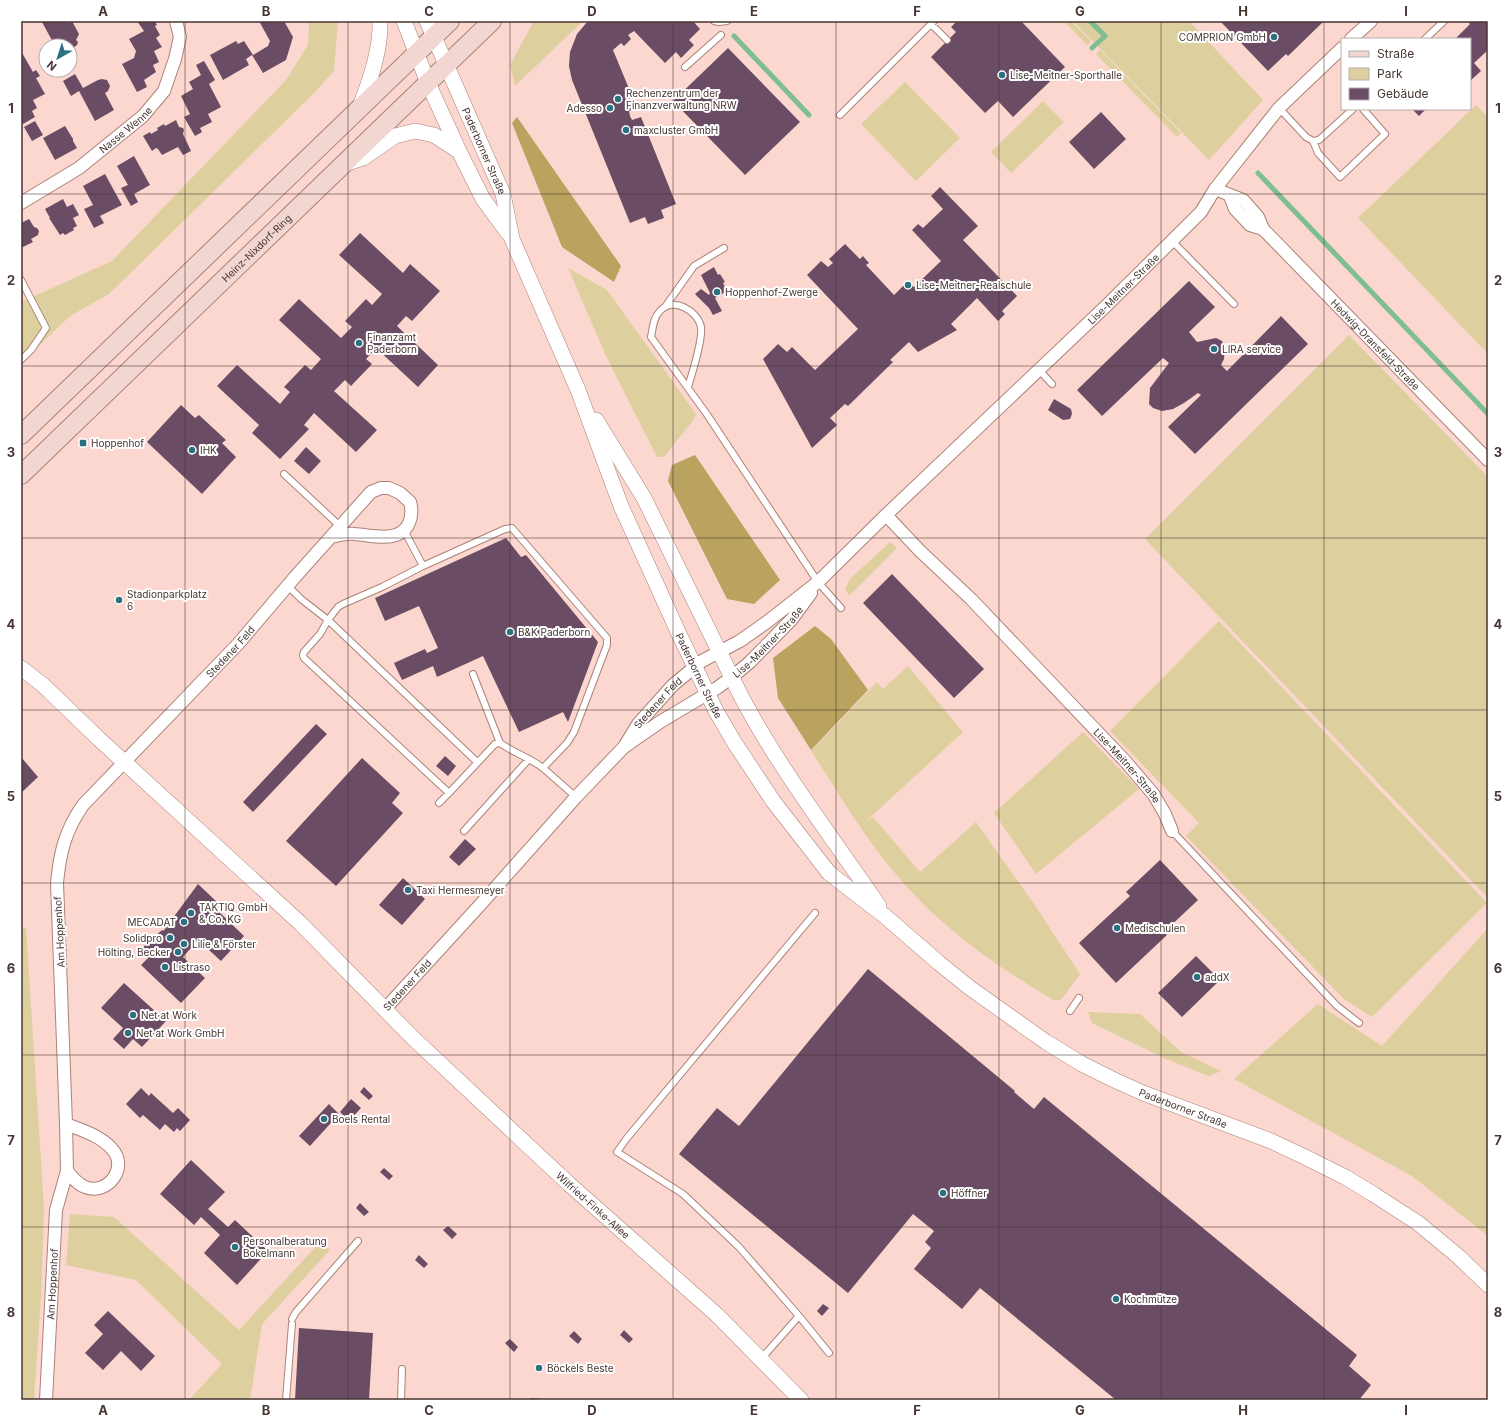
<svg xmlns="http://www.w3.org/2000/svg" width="1509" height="1421" font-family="Inter,sans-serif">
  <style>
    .green { fill: #decf9f }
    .forest { fill: #b9a35e }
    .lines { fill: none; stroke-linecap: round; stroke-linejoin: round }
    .stream { stroke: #7ebe90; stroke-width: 5 }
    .building { fill: #6a4d65 }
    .service-casing { stroke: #ac8279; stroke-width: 8 }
    .minor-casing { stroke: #ac8279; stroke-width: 14 }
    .tertiary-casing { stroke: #ac8279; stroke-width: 16 }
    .secondary-casing { stroke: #ac8279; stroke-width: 20 }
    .service { stroke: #fff; stroke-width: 6 }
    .minor { stroke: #fff; stroke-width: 12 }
    .tertiary { stroke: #fff; stroke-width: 15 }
    .secondary { stroke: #f2d6d1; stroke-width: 18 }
    .grid { fill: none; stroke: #463531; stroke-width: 1; stroke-opacity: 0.55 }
    .poi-dot { fill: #2b717f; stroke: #fff; stroke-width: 1.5 }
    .labels { text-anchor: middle; stroke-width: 4; stroke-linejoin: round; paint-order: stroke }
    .poi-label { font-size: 10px; fill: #463531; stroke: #fff; text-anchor: start }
    .street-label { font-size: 10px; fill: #463531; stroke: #fff }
    .neatline { fill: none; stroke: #463531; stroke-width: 1.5 }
    .grid-label { font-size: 13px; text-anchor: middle; font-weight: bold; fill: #463531 }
  </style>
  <rect width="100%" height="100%" fill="#fcd7cf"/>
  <path class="green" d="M309 21H338L334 71 313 94 109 294 70 316 23 361 21 358V302L112 261 286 80 308 45Z
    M534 21H583L515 86 510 65Z
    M1064 21H1071L1091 41 1087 45Z
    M1073 21H1189L1263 100 1209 160Z
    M1100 50 1181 133 1177 137 1096 54Z
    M905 82 960 138 916 181 861 124Z
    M1043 101 1064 122 1011 173 991 152Z
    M1476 105 1488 117V354L1358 218Z
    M568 268 607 290 696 414 694 419 664 457H657L606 356Z
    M1349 335 1488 477V898L1145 539Z
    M890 542 897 548 849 596 845 589 850 579Z
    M1219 621 1487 903 1372 1017 1344 999 1186 836 1199 823 1110 731Z
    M908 666 963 732 864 823 873 817 920 872 976 822 1034 904 1080 974 1061 1000H1053C995 965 938 926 895 873 863 836 838 792 811 751L877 682 883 689Z
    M1083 732 1139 789 1036 874 994 813Z
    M26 927 44 1208 41 1298 34 1400H21V930Z
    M1488 928V1236L1412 1176 1234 1079 1318 1004 1382 1046Z
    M1088 1012 1140 1014 1181 1052 1221 1071 1209 1076 1166 1059 1092 1023Z
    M70 1214 114 1217 239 1330 321 1241 330 1250 262 1324 250 1400H189L222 1364 136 1280 66 1265Z"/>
  <path class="forest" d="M517 117 621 266 614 282 562 247 512 123Z
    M695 455 780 580 754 604 727 599 668 481 672 465Z
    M815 626 831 639 868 690 811 750 778 698 773 658Z"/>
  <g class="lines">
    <path class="stream" d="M1090 21 1105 36 1092 48
      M734 36 809 115
      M1258 173 1488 414"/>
  </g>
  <path class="building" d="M43 21H67L68 23 72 21 79 34 76 40 78 42 77 45 73 48 68 45 66 46H55L42 22Z
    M137 21H155L157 25 155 26 160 35 156 38 162 47 154 51 159 62 153 65 156 72 144 80 147 87 137 92 122 64 134 58 136 51 129 39 144 31Z
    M259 21H273L274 23 278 21H284L293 37 286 60 263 73 252 55 246 59 249 65 223 80 210 55 236 41 238 44 244 41 253 55 268 46 270 41Z
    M588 21H693L700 29 689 40 694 45 681 58 676 52 665 63 634 31 628 35 631 39 624 46 621 43 613 50 637 108 629 111 630 116 632 120 641 117 676 204 661 210 664 218 648 224 645 217 630 223 572 80 569 66 570 52 577 34Z
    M957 21H1021L1065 67 1013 117 998 101 985 113 931 57 956 32 951 27Z
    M1220 21H1324L1288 56 1286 54 1268 71Z
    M1467 21H1488V50L1474 63 1481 71 1470 81V39H1455L1470 24Z
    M728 48 800 122 745 175 673 101Z
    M21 51 33 72 36 70 40 76 36 78 45 94 33 100 37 108 32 111 35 117 23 124 21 120Z
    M204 61 215 80 209 84 221 107 208 114 212 122 200 128 202 132 195 136 184 117 190 114 181 96 193 89 189 82 201 75 196 65Z
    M57 70H67L59 74Z
    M75 74 83 88 98 80 102 79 107 80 110 86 108 91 105 93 114 110 95 121 79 91 71 96 63 81Z
    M1412 109H1426L1419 116Z
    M1101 112 1126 139 1094 169 1069 142Z
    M176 120 179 127 183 128 184 130 183 134 191 151 183 155 178 147 162 155 158 149 156 148 152 151 143 136 150 132 151 134 158 130 157 128 164 124 165 126Z
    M35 121 43 135 32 141 24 127Z
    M65 126 73 139V141L77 148 55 160 43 138Z
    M134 156 150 185 134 194 138 202 131 206 121 188 128 185 117 166Z
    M105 174 122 205 100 216 104 223 94 228 84 209 93 205 83 186Z
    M940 187 978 226 963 240 1017 296 1002 311 1005 314 998 321 977 298 951 324 957 330 918 352 909 342 890 360 893 362 848 406 845 404 830 418 837 425 812 448 763 359 778 344 787 352 792 347 815 370 858 329 807 275 821 261 828 267 833 263 829 259 845 244 860 259 863 256 869 263 866 265 894 295 908 281 914 287 941 261 912 230 918 224 923 228 943 209 931 196Z
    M63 199 67 207 73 204 79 215 73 218 77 226 73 228 74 230 65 235 63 233 60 235 49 218H50L45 209Z
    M29 219 34 227 37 228 39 231 38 235 31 239 33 242 21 248V223Z
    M360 233 403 273 410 264 440 291 412 321 406 316 397 326 438 365 418 387 376 348 366 359 372 364 351 386 345 380 334 391 377 430 356 452 314 413 304 425 309 429 280 459 252 433 259 425 217 386 237 365 280 404 290 392 284 387 305 365 311 370 321 359 279 320 299 299 341 338 352 327 345 321 366 299 372 305 382 294 339 255Z
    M714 267 718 275 720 274 725 282 723 283 727 291 715 298 722 311 713 315 709 308 695 294 701 289 709 295 710 293 701 275Z
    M1189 281 1215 307 1189 332 1197 342 1216 338 1222 341 1225 347 1224 359 1221 365 1227 371 1281 316 1308 344 1195 454 1168 427 1201 395 1198 393 1184 403 1173 409 1162 411 1153 408 1149 404 1150 388 1169 363 1163 358 1102 416 1077 390Z
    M1054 399 1071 409 1072 414 1070 419 1063 420 1048 410Z
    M181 405 195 418 199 415 226 440 222 443 236 457 202 494 147 442Z
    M306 447 321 461 309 474 294 461Z
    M506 538 521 557 526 555 598 642 568 722 563 712 519 732 483 656 437 677 433 666 402 680 394 663 425 649 427 653 438 648 419 606 385 621 375 598Z
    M892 574 984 669 954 698 863 603Z
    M316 724 327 734 253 812 243 802Z
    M445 756 456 766 448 776 436 766Z
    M21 757 38 777 21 793Z
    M362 758 400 793 392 803 403 813 336 886 286 841Z
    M465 839 476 849 459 866 449 857Z
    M1160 860 1198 900 1164 932 1167 935 1116 983 1079 943 1130 896 1126 892Z
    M403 878 425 899 402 925 379 905Z
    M198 884 218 903 214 907 244 936 221 961 198 940 183 957 205 978 181 1003 141 965 148 958 140 950 162 930 163 931 171 923 170 922Z
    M1196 956 1220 980 1182 1017 1158 993Z
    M868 969 1015 1091 1014 1092 1034 1109 1044 1097 1357 1355 1349 1366 1371 1385 1359 1400H1116L980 1288 962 1309 914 1269 931 1248 925 1242 934 1231 913 1214 848 1293 679 1154 717 1108 739 1126Z
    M124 983 166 1021 142 1047 133 1039 124 1049 113 1039 123 1028 101 1008Z
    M364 1087 373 1096 369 1100 360 1092Z
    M141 1088 149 1096 151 1093 173 1113 178 1108 190 1120 180 1131 177 1128 174 1132 165 1124 160 1130 143 1115 140 1118 126 1104Z
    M351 1099 361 1108 349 1121 340 1112Z
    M329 1104 339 1114 310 1146 299 1136Z
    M191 1160 225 1192 208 1209 228 1227 235 1220 268 1251 237 1285 204 1253 220 1235 201 1217 194 1225 160 1194Z
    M384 1168 393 1176 389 1180 380 1172Z
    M360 1203 369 1212 364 1216 356 1208Z
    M448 1226 457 1234 452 1239 443 1230Z
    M419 1255 428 1264 424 1268 415 1260Z
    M823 1304 829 1308 822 1316 817 1311Z
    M108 1311 155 1356 141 1371 121 1351 103 1370 85 1353 103 1334 94 1325Z
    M299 1328 373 1333 369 1400H295Z
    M624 1330 633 1339 629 1343 620 1335Z
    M574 1331 582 1339 578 1344 569 1336Z
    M510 1339 518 1347 514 1352 505 1343Z
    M530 1398 544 1399V1400H530Z"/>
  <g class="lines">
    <g class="service-casing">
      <path id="service" d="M714 21 719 22 727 21
        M931 24 947 40
        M1425 39 1444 21
        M685 67 721 35
        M1279 108 1306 137 1313 141 1318 153 1340 177 1385 134 1363 109
        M840 115 934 21
        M1313 141 1319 140 1353 109
        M1172 241 1234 304
        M21 280 46 328 31 350 21 360
        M665 307 694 266 724 248
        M1039 370 1052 384
        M688 387C692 374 703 339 701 327 698 311 673 296 660 311 653 318 653 328 651 337L706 413 818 582 841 608
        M284 474 341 527
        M404 530 423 566 505 529 512 528 607 638V645L574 732 567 743 543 768 576 797
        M287 585 301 599 328 620 338 607 343 604 382 587 423 566
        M473 674 500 743
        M477 762 328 620 320 634 304 652 303 655 304 658 449 793 495 744 500 743C514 753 530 758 543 768
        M439 803 449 793
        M464 831 529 759
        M1172 831 1337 1006 1359 1023
        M815 913 627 1138 617 1152 683 1194 739 1247 799 1316 829 1353
        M1070 1011 1079 998
        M292 1319 296 1312 358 1241
        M761 1359 799 1316
        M286 1400 292 1324
        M401 1400 402 1369"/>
    </g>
    <g class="minor-casing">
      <g id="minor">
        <path d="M1351 39 1371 21"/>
        <path id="s1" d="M1215 189 1243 200 1258 217 1263 229 1488 460"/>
        <path d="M1230 196 1235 209 1250 225 1263 229"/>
        <path id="s2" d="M21 203 79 168 143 116 164 91 175 59 180 37 176 21"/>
        <path id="s3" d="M886 515 920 551 971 599 1126 762 1154 795 1165 814 1172 831"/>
        <path id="s4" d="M624 747 638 724 673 685 702 661 740 641 767 622 818 582 886 515 1105 307 1201 212 1215 189 1279 108 1342 48"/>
        <path id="s5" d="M384 1010 480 905 576 797 624 747 660 722 717 688 732 677 750 662 792 619 811 593"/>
        <path id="s6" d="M66 1124C82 1130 101 1136 112 1149 129 1167 108 1196 85 1187 77 1184 72 1177 67 1171L66 1124 57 883C60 852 65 831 83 805L238 644 295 577 371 492 381 488H389L400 493 410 502C412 509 412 516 409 523 400 544 372 535 355 534 347 533 339 535 331 537"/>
        <path id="s7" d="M46 1400 56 1210 67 1171"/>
      </g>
    </g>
    <g class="tertiary-casing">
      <g id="tertiary">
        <path d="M404 21 428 83 459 151 483 199 508 233"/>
        <path id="s8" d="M427 21 503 194 512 239 578 390 621 506 679 634 716 711 734 742 773 801 829 873 886 917 939 963 970 988 1046 1042 1082 1064 1112 1079 1143 1093 1271 1141 1307 1158 1345 1177 1373 1194 1418 1223 1459 1257 1488 1285"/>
        <path d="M360 107C370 80 381 50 380 21"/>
        <path d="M345 164 363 158 395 136 415 131 434 135 457 150"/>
        <path d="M596 420 644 498 741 696C780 770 832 837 879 906"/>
        <path id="s9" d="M21 668 43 685 99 739 300 923 413 1038 569 1184 717 1315 801 1400"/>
      </g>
    </g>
    <g class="secondary-casing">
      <g id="secondary">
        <path d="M21 435 450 21"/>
        <path id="s10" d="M21 475 492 21"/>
      </g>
    </g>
    <use href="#service" class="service"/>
    <use href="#minor" class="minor"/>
    <use href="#tertiary" class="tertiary"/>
    <use href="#secondary" class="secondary"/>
  </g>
  <path class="grid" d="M185 21V1400M348 21V1400M510 21V1400M673 21V1400M836 21V1400M999 21V1400M1161 21V1400M1324 21V1400M21 194H1488M21 366H1488M21 538H1488M21 710H1488M21 883H1488M21 1055H1488M21 1227H1488"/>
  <g class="poi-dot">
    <circle cx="1274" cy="37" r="4"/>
    <circle cx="1002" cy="75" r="4"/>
    <circle cx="618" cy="99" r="4"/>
    <circle cx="610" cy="108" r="4"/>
    <circle cx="626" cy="130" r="4"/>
    <circle cx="908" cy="285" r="4"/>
    <circle cx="717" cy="292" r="4"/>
    <circle cx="359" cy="343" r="4"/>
    <circle cx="1214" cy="349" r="4"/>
    <rect x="79" y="439" width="8" height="8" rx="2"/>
    <circle cx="192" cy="450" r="4"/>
    <circle cx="119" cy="600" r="4"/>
    <circle cx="510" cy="632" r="4"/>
    <circle cx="408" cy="890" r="4"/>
    <circle cx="191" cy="913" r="4"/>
    <circle cx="184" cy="922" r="4"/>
    <circle cx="1117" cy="928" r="4"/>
    <circle cx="170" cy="938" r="4"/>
    <circle cx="184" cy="944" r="4"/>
    <circle cx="178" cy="952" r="4"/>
    <circle cx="165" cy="967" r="4"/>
    <circle cx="1197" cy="977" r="4"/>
    <circle cx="133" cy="1015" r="4"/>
    <circle cx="128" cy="1033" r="4"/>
    <circle cx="324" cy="1119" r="4"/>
    <circle cx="943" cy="1193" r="4"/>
    <circle cx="235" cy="1247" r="4"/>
    <circle cx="1116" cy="1299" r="4"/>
    <circle cx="539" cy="1368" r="4"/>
  </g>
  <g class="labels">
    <g class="poi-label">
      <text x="1266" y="41" text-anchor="end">COMPRION GmbH</text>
      <text x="1010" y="79">Lise-Meitner-Sporthalle</text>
      <text x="626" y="97">Rechenzentrum der<tspan x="626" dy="12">Finanzverwaltung NRW</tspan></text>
      <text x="602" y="112" text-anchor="end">Adesso</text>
      <text x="634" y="134">maxcluster GmbH</text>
      <text x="916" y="289">Lise-Meitner-Realschule</text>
      <text x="725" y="296">Hoppenhof-Zwerge</text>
      <text x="367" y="341">Finanzamt<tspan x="367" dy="12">Paderborn</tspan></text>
      <text x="1222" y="353">LIRA service</text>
      <text x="91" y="447">Hoppenhof</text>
      <text x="200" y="454">IHK</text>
      <text x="127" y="598">Stadionparkplatz<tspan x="127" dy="12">6</tspan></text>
      <text x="518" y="636">B&amp;K Paderborn</text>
      <text x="416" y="894">Taxi Hermesmeyer</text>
      <text x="199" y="911">TAKTIQ GmbH<tspan x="199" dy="12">&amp; Co. KG</tspan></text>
      <text x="176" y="926" text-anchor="end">MECADAT</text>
      <text x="1125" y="932">Medischulen</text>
      <text x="162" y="942" text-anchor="end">Solidpro</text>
      <text x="192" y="948">Lilie &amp; Förster</text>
      <text x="170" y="956" text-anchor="end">Hölting, Becker</text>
      <text x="173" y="971">Listraso</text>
      <text x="1205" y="981">addX</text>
      <text x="141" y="1019">Net at Work</text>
      <text x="136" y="1037">Net at Work GmbH</text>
      <text x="332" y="1123">Boels Rental</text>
      <text x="951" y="1197">Höffner</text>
      <text x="243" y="1245">Personalberatung<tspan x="243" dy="12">Bokelmann</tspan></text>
      <text x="1124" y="1303">Kochmütze</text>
      <text x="547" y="1372">Böckels Beste</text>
    </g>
    <g class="street-label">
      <text dy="4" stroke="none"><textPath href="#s2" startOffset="128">Nasse Wenne</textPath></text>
      <text dy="4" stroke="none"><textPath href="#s8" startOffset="142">Paderborner Straße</textPath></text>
      <text dy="4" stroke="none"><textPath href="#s10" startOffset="327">Heinz-Nixdorf-Ring</textPath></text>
      <text dy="4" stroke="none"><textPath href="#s4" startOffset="681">Lise-Meitner-Straße</textPath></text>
      <text dy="4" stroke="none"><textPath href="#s1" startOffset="227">Hedwig-Dransfeld-Straße</textPath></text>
      <text dy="4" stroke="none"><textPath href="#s5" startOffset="535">Lise-Meitner-Straße</textPath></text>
      <text dy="4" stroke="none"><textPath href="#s6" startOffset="725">Stedener Feld</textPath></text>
      <text dy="4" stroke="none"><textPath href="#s8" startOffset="710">Paderborner Straße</textPath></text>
      <text dy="4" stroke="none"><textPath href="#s4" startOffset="56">Stedener Feld</textPath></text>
      <text dy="4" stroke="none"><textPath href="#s3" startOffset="348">Lise-Meitner-Straße</textPath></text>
      <text transform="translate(59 932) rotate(-93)" y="4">Am Hoppenhof</text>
      <text dy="4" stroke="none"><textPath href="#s5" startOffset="34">Stedener Feld</textPath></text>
      <text dy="4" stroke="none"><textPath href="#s8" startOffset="1375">Paderborner Straße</textPath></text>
      <text dy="4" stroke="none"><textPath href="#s9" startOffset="785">Wilfried-Finke-Allee</textPath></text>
      <text dy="4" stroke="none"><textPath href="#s7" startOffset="116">Am Hoppenhof</textPath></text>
    </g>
  </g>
  <rect width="1509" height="1421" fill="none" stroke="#ffffff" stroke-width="44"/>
  <rect x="1341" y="38" width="130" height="72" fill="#ffffff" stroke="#b5aead"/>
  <rect x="1349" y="51" width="20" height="6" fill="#f2d6d1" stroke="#b5aead"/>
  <text x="1377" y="58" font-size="12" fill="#463531">Straße</text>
  <rect x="1349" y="68" width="20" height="12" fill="#decf9f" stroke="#b5aead"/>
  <text x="1377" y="78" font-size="12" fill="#463531">Park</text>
  <rect x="1349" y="88" width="20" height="12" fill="#6a4d65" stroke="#b5aead"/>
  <text x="1377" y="98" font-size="12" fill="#463531">Gebäude</text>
  <g transform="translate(58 58) rotate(219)"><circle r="19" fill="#ffffff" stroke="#b5aead"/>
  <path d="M0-3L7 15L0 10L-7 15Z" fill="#2b717f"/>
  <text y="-6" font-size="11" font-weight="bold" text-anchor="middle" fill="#463531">N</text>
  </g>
  <rect x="22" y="22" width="1465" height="1377" class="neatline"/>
  <g class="grid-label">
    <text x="103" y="16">A</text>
    <text x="266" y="16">B</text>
    <text x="429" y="16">C</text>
    <text x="592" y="16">D</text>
    <text x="754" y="16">E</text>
    <text x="917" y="16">F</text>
    <text x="1080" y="16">G</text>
    <text x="1243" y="16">H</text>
    <text x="1406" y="16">I</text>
    <text x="11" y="113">1</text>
    <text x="1498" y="113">1</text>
    <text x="11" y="285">2</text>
    <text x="1498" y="285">2</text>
    <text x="11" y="457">3</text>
    <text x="1498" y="457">3</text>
    <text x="11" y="629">4</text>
    <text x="1498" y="629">4</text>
    <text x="11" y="801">5</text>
    <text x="1498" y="801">5</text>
    <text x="11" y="973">6</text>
    <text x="1498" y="973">6</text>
    <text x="11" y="1145">7</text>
    <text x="1498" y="1145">7</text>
    <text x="11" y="1317">8</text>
    <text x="1498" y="1317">8</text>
    <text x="103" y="1415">A</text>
    <text x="266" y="1415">B</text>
    <text x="429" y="1415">C</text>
    <text x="592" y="1415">D</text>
    <text x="754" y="1415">E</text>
    <text x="917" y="1415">F</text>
    <text x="1080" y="1415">G</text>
    <text x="1243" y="1415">H</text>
    <text x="1406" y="1415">I</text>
  </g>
</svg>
